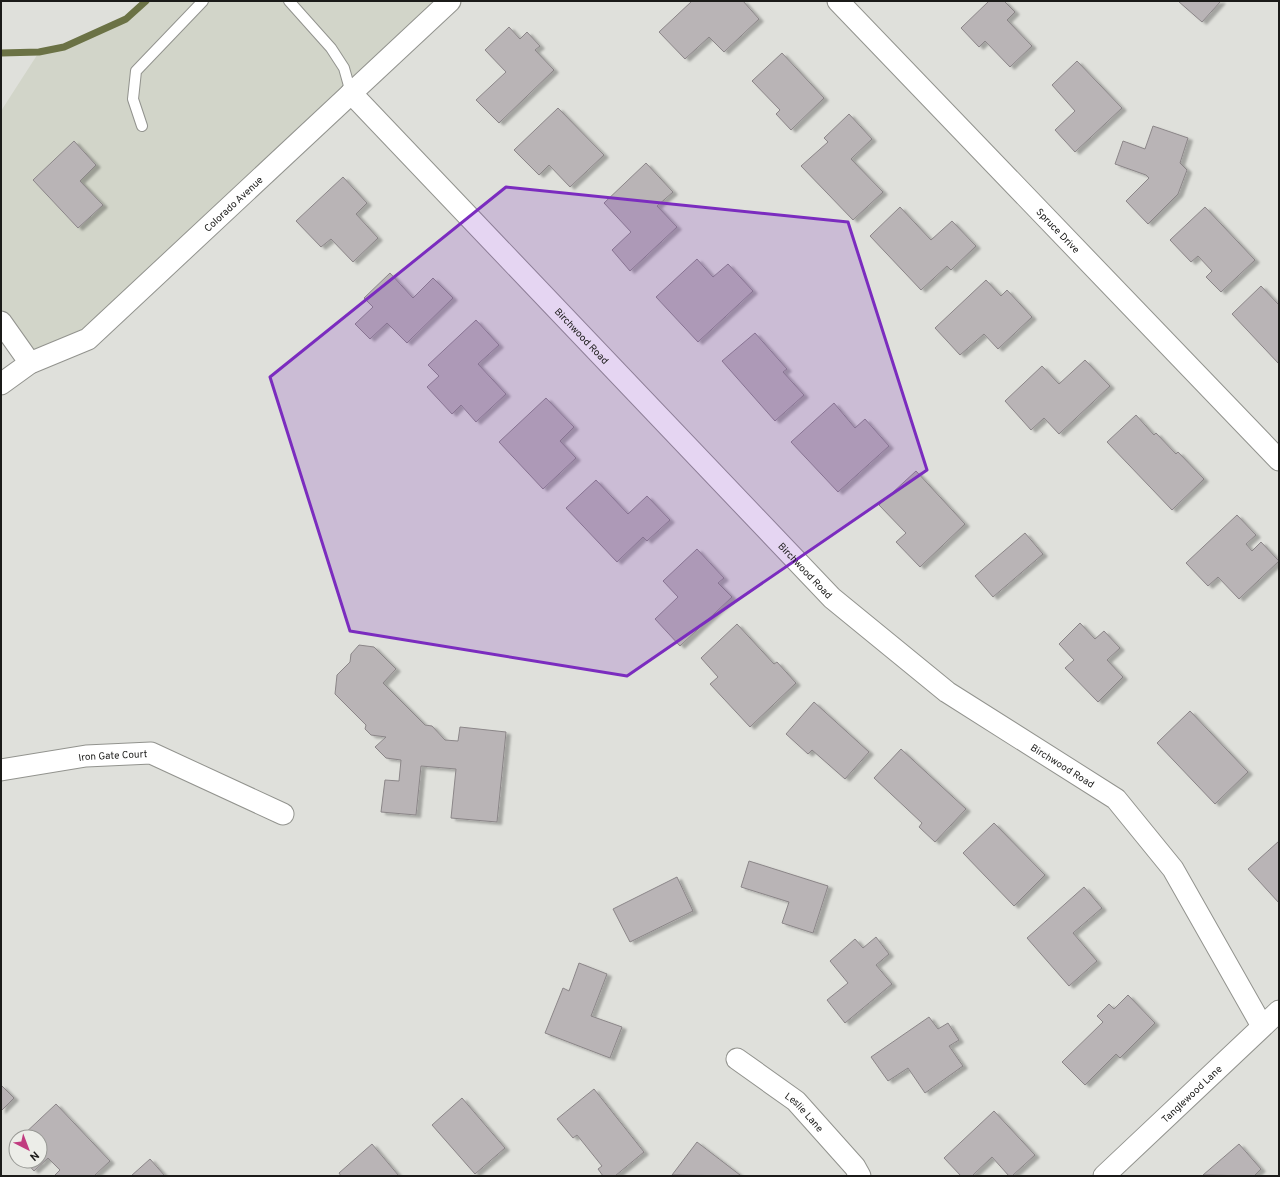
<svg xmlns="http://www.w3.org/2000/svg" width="1280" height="1177" font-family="Overpass,sans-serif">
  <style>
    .built { fill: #d2d5c9 }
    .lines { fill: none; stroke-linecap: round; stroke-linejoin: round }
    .stream { stroke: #6b7245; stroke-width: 7 }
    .building { fill: #b9b4b6; stroke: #8b8688; filter: url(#shadow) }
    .lane-casing { stroke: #92938e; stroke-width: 12 }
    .street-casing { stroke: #92938e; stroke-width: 23 }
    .lane { stroke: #fff; stroke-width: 10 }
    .street { stroke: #fff; stroke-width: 21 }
    .marked { fill: #7b2cbf; fill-opacity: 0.2; stroke: #7b2cbf; stroke-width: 3; stroke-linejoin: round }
    .labels { text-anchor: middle; stroke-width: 3; stroke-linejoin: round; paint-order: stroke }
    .street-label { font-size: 10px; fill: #1b1b19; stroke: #ecede8 }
  </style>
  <defs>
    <filter id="shadow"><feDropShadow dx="4.5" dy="2.5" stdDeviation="1" flood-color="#0004"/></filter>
  </defs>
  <rect width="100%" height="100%" fill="#dfe0db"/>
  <path class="built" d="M146 1H437L84 334 17 360 1 342V111L39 52 64 47 109 28 126 19Z"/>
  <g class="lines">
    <path class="stream" d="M1 53 39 52 64 47 126 19 146 1"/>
  </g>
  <path class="building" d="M692 1H743L759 19 724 52 709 37 685 59 659 32Z
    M989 1H1004L1015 12 1007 20 1032 46 1010 67 985 41 979 47 961 28Z
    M1178 1H1221L1202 22Z
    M509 27 520 39 527 32 540 46 535 50 554 70 499 123 476 100 506 72 485 50Z
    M782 53 824 98 791 130 776 114 780 110 752 81Z
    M1077 61 1122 108 1075 152 1055 130 1075 111 1052 85Z
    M558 108 604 155 570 187 549 165 539 175 514 150Z
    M849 114 872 139 851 159 883 192 853 220 801 166 828 142 824 138Z
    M1153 126 1188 138 1180 163 1187 170 1178 194 1148 224 1126 201 1149 178 1146 175 1115 164 1123 141 1145 149Z
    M74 141 96 165 80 181 103 205 78 228 33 180Z
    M646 163 673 192 657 206 677 227 630 271 612 250 631 232 604 203Z
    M343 177 367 203 356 214 378 238 353 262 331 239 321 247 296 221Z
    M900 207 931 240 952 221 976 246 951 270 947 266 921 290 870 236Z
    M1205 207 1255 260 1221 292 1206 277 1212 271 1198 256 1191 262 1170 240Z
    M697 259 713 277 728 264 753 291 698 342 656 297Z
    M390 273 413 298 433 278 453 298 407 343 387 323 370 339 355 324 373 307 364 298Z
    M986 280 1001 296 1007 290 1032 317 998 349 984 334 960 355 935 328Z
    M1261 286 1279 305V364L1232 314Z
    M476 320 499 345 478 364 506 394 476 422 461 405 452 414 427 387 439 376 428 365Z
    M755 333 787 369 783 372 804 395 775 421 722 361Z
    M1085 360 1110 386 1059 434 1044 418 1031 430 1005 401 1042 366 1059 384Z
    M546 398 574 427 560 441 576 458 543 489 499 442Z
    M834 403 855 428 865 419 889 446 838 492 791 442Z
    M1136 415 1154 435 1156 433 1176 454 1178 452 1204 479 1172 510 1107 442Z
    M916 471 965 524 920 567 896 542 906 533 879 505Z
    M596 480 628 514 647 496 670 520 647 541 643 537 617 562 566 508Z
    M1237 515 1256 535 1246 544 1252 551 1261 542 1279 561 1239 599 1218 577 1208 586 1186 563Z
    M1025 533 1043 554 993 597 975 576Z
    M697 549 724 578 718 583 732 597 680 646 655 619 678 597 663 581Z
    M1080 623 1095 639 1104 631 1120 648 1107 660 1123 677 1098 702 1065 668 1074 660 1059 644Z
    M737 624 774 664 777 662 796 683 750 727 710 684 718 677 701 658Z
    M359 645 374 647 396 669 383 683 425 725 432 726 445 740 458 741 460 727 506 732 497 822 451 818 456 769 421 766 416 815 381 812 385 780 399 781 401 760 386 758 375 747 386 737 371 735 365 729 366 725 335 694 337 675 350 662 351 654Z
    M814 702 869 752 845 779 812 750 808 754 786 734Z
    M1190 711 1248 772 1215 804 1157 743Z
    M901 749 966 809 935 842 919 827 922 823 874 778Z
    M994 823 1045 875 1014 906 963 853Z
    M1279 841V903L1248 869Z
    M749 861 828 886 813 933 782 923 789 902 741 887Z
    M677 877 693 911 630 942 613 909Z
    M1084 887 1102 908 1073 933 1097 961 1069 986 1027 938Z
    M876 937 889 954 876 965 892 984 845 1023 827 1000 848 983 830 961 855 939 863 948Z
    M579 963 607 974 591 1016 622 1027 610 1058 545 1033 563 988 569 991Z
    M1128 995 1155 1023 1120 1058 1116 1054 1085 1085 1062 1062 1103 1022 1097 1016 1109 1004 1114 1009Z
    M929 1017 938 1029 948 1023 959 1040 949 1046 963 1066 925 1093 908 1068 888 1081 871 1057Z
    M1 1085 14 1098 1 1111Z
    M594 1089 644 1152 615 1176H603L598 1169 602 1166 577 1135 573 1138 557 1119Z
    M462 1098 505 1148 475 1174 432 1125Z
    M56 1104 110 1161 94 1176H54L60 1170 48 1158 34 1171 25 1161H40V1137H21Z
    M994 1111 1035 1155 1012 1176H1009L992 1157 972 1176H961L944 1158Z
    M16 1142V1152L11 1147Z
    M697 1142 740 1175V1176L672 1175Z
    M372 1144 399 1176H341L339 1173Z
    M1239 1144 1261 1169 1254 1176 1203 1175Z
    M150 1159 165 1176H131Z"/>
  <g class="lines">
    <g class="lane-casing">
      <path id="lane" d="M289 1 331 48 344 68 351 93
        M142 126 133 99 136 71 203 1"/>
    </g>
    <g class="street-casing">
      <g id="street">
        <path id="s1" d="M838 1 1279 460"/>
        <path id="s2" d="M351 93 832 598 947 692 1116 799 1173 869 1262 1026"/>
        <path d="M1 322 30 363"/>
        <path id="s3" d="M1 384 30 363 88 339 450 1"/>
        <path id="s4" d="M1 770 86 756 151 753 283 814"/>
        <path id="s5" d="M737 1059 796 1101 855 1167 860 1176"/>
        <path id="s6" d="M1104 1176 1279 1011"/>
      </g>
    </g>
    <use href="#lane" class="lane"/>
    <use href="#street" class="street"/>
  </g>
  <path class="marked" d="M506 187 848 222 927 470 627 676 350 631 270 377Z"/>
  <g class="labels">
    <g class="street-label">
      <text dy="4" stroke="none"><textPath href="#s3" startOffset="297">Colorado Avenue</textPath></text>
      <text dy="4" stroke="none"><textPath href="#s1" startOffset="318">Spruce Drive</textPath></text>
      <text dy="4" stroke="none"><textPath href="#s2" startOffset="335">Birchwood Road</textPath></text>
      <text dy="4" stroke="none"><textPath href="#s2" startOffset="659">Birchwood Road</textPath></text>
      <text dy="4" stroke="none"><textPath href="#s4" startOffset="113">Iron Gate Court</textPath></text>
      <text dy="4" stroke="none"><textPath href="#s2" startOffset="983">Birchwood Road</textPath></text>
      <text dy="4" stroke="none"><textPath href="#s6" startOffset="120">Tanglewood Lane</textPath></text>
      <text dy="4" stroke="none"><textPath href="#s5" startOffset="86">Leslie Lane</textPath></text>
    </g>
  </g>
  <rect width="1280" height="1177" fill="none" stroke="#1b1b19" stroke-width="4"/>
  <g transform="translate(28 1149) rotate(138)"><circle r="19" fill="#ecede8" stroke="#989995"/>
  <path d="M0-3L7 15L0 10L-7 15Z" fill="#c13c80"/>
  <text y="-6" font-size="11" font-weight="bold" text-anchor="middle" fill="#1b1b19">N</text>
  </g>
</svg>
